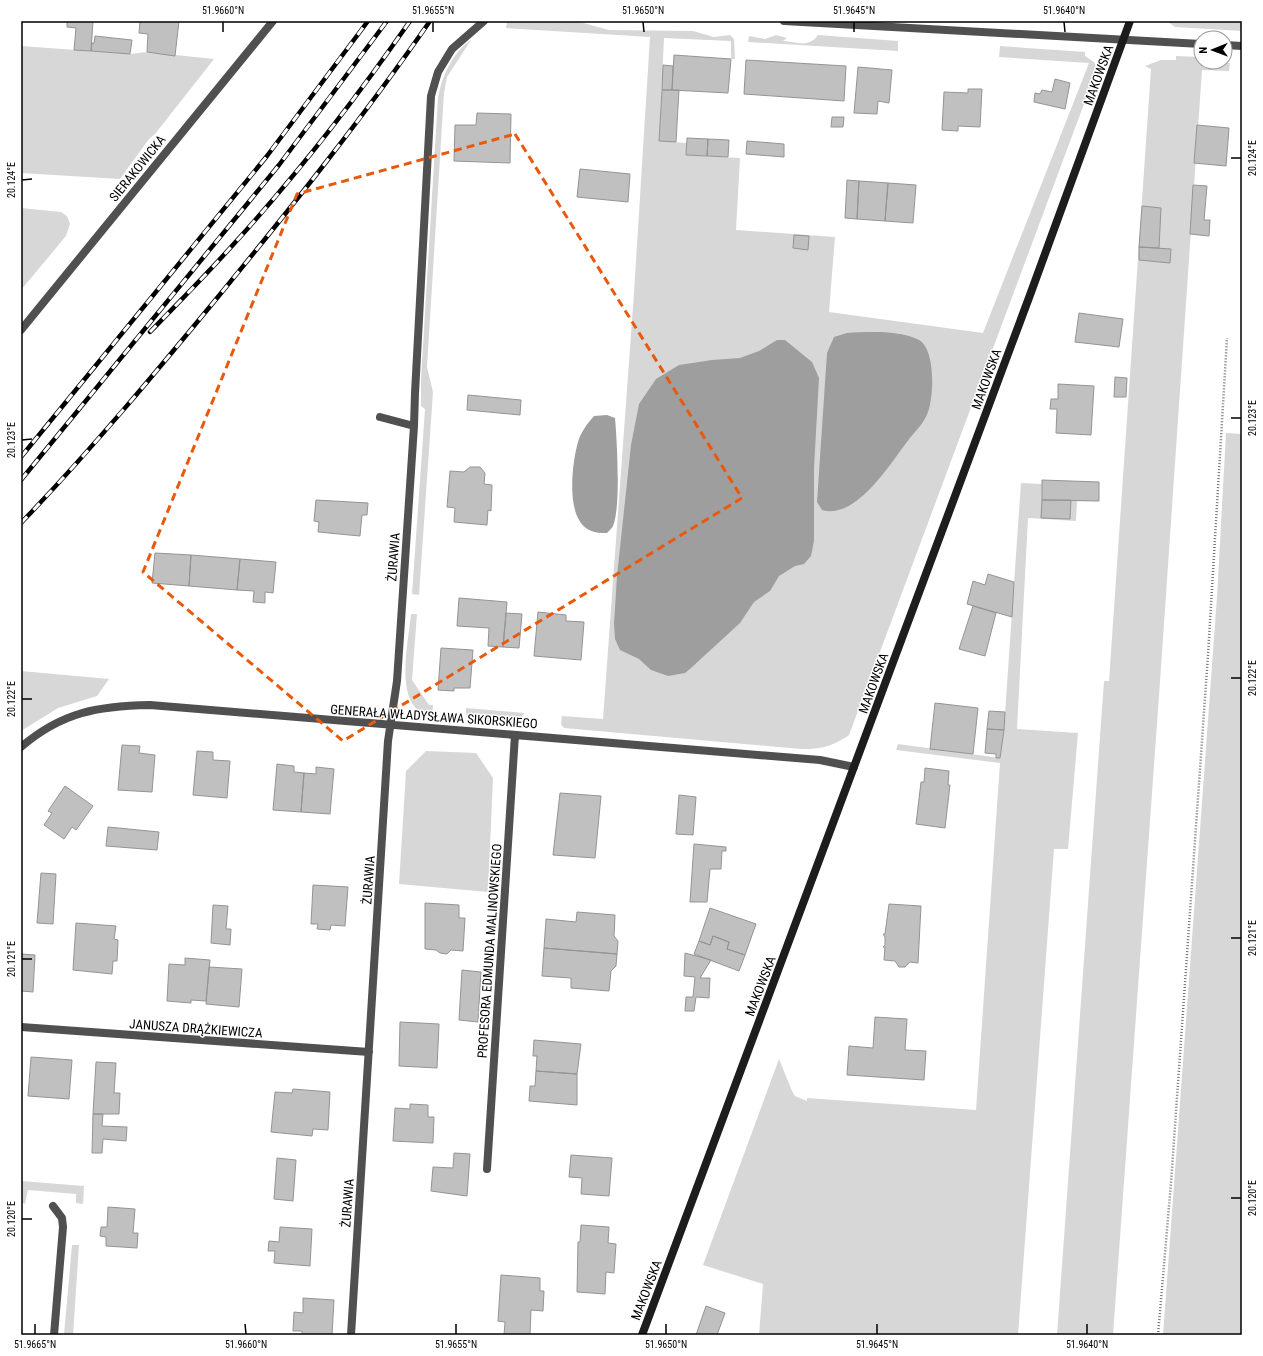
<svg xmlns="http://www.w3.org/2000/svg" width="1263" height="1356" font-family="'Roboto Condensed',sans-serif">
  <style>
    .green { fill: #d7d7d7 }
    .water { fill: #9e9e9e }
    .building { fill: #c0c0c0; stroke: #949494 }
    .lines { fill: none; stroke-linecap: round; stroke-linejoin: round }
    .path { stroke: #727272; stroke-width: 2.5; stroke-dasharray: 1 2; stroke-linecap: butt }
    .street { stroke: #505050; stroke-width: 8 }
    .secondary { stroke: #1d1d1d; stroke-width: 8 }
    .rail-casing { stroke: #000; stroke-width: 4.5 }
    .rail { stroke: #fff; stroke-width: 3; stroke-dasharray: 9; stroke-linecap: butt }
    .marked { fill: none; stroke: #e8590c; stroke-width: 3; stroke-dasharray: 8 5; stroke-linejoin: round }
    .ticks { fill: none; stroke: #000; stroke-width: 1.5 }
    .labels { text-anchor: middle; stroke-width: 3; stroke-linejoin: round; paint-order: stroke }
    .street-label { font-size: 13px; fill: #000; stroke: #fff }
    .neatline { fill: none; stroke: #000; stroke-width: 1.5 }
    .ticks-label { font-size: 10px; text-anchor: middle; fill: #000 }
  </style>
  <rect width="100%" height="100%" fill="#fff"/>
  <path class="green" d="M513 21H576L609 30 693 31 714 37 730 35 734 39 735 59H731V41L664 38 659 141 687 143 686 155 740 158 736 230 835 237 829 312 983 333 1089 63 999 57 1000 46 1085 52V56L1094 62 1097 69 849 735C831 747 822 749 801 749L564 728 561 724 562 716 603 719 634 293 650 37 506 28 507 22Z
    M1167 21H1242V31L1175 27Z
    M776 35 787 38 783 41C797 42 809 48 818 35L898 41V51L748 42 749 36 765 39Z
    M471 40 447 77 444 93 427 367 433 392 419 595 412 594 425 409 421 406V379L438 97C442 77 453 51 471 40Z
    M21 46 130 54 147 52 214 59 155 134 149 139 120 179 21 173Z
    M1176 56 1201 57V62L1230 63 1229 71 1202 70 1160 682 1113 1335H1057L1104 681H1109L1151 69 1145 66 1161 60H1176Z
    M21 208 61 212 67 216 70 224 66 236 21 290Z
    M1226 433 1242 434V1335H1163L1217 597Z
    M1021 483 1043 484 1042 518 1070 519 1071 500 1077 501 1076 521 1028 518 1017 729 1078 733 1068 849H1054L1018 1335H759L763 1284 703 1265 779 1059 792 1091 795 1096 807 1101V1098L976 1110 1000 763 896 750 898 744 1000 758 1005 713Z
    M411 614H417L412 680 429 705H433L432 718C425 714 419 712 414 706 398 686 409 637 411 614Z
    M21 671 109 679 97 696 58 708 21 731Z
    M466 708 524 713 519 724 472 721 466 714Z
    M426 751 476 753 493 778 488 892 399 884 406 771Z
    M21 1181 84 1186 83 1204 76 1203V1194L28 1190 25 1204 21 1202Z
    M72 1245H79L73 1335H64Z"/>
  <path class="water" d="M847 333C869 332 896 330 917 339 936 346 934 396 928 412 924 424 914 432 907 442 889 465 856 520 822 510L817 502 827 353 834 337Z
    M777 340H785L812 362 819 378 814 468V541L811 556 804 564 795 566 779 576 770 591 754 602 740 623 691 668 685 673 668 676 651 670 639 659 620 650 615 639 614 624 617 576 631 445 639 404 656 379 679 365 712 360 740 358 759 351Z
    M607 415 615 418C617 440 621 507 613 526 612 528 609 531 607 533 601 533 595 533 589 530 565 518 572 463 578 442 581 432 587 424 594 416Z"/>
  <path class="building" d="M67 21H93L91 51 74 50 76 28 67 27Z
    M140 21H179L175 56 147 52 148 34 139 33Z
    M95 36 132 40 130 54 91 51 92 43H94Z
    M674 55 731 59 728 93 672 90Z
    M746 60 846 66 844 101 744 94Z
    M663 65 673 66 672 90H662Z
    M858 67 892 70 889 103 878 101 877 114 854 113Z
    M1055 79 1070 83 1065 109 1034 102 1035 93 1040 94 1042 90 1052 92Z
    M968 89H982L980 127 958 126V131L942 130 944 92 968 93Z
    M662 90H679L676 142 659 141Z
    M477 113 511 114 510 163 454 161 455 125H476Z
    M832 117H844L843 127H831Z
    M1197 125 1229 128 1226 166 1194 163Z
    M687 138 708 139 707 156 686 155Z
    M708 139 729 140 728 157 707 156Z
    M747 141 784 144V157L746 154Z
    M580 169 630 174 628 202 577 197Z
    M847 180 859 181 857 219 845 218Z
    M859 181 888 183 885 221 857 219Z
    M888 183 916 185 913 223 885 221Z
    M1193 185 1207 186 1204 220H1210L1209 236 1190 234Z
    M1142 206 1161 208 1159 248 1139 247Z
    M794 235 809 236 808 250 793 248Z
    M1139 247 1171 249 1170 263 1139 260Z
    M1079 313 1123 319 1119 347 1075 342Z
    M1115 377 1127 378 1126 397H1114Z
    M1058 384 1094 386 1091 435 1056 433 1057 409H1050L1051 399H1058Z
    M468 395 521 400 520 415 467 410Z
    M470 467H480L485 473 484 484 492 485 491 511 488 510 487 525 454 522 455 508 447 507 450 471 464 472Z
    M1042 480 1099 482V501L1042 500Z
    M316 500 368 503 367 515H362L360 536 318 532 319 522 314 521Z
    M1042 500H1071L1070 519 1041 518Z
    M155 553 191 555 189 586 152 583Z
    M191 555 240 559 237 590 189 586Z
    M240 559 276 562 273 593 265 592V603L253 602 254 591 237 590Z
    M988 574 1014 582 1012 617 967 604 973 581 985 585Z
    M459 598 507 602 503 647 488 646 489 628 457 626Z
    M973 606 996 613 985 656 959 649Z
    M538 612 566 615V621L584 622 581 660 534 656Z
    M506 613 522 614 519 648 503 647Z
    M441 648 473 650 470 688H454V691L438 690Z
    M935 703 978 708 973 754 930 749Z
    M989 711 1005 712 1004 730 987 729Z
    M987 729 1004 730 1000 758H996V754L985 753Z
    M122 745 140 746 139 753 155 755 152 792 118 790Z
    M197 751 213 752V760L230 761 227 798 193 795Z
    M277 764 294 766V772L304 773 301 812 273 810Z
    M316 767 334 769 330 814 301 812 304 773 316 774Z
    M925 768 949 771 948 785H950L945 828 916 824 921 782H924Z
    M65 786 93 806 76 830 72 827 64 839 44 825 52 813 48 811Z
    M560 793 601 796 595 858 553 855Z
    M679 795 696 797 693 835 676 834Z
    M108 827 159 832 157 850 106 846Z
    M694 844 726 847V851H722L721 869H710L707 902H690Z
    M41 873 56 874 53 924 37 923Z
    M313 885 348 887 345 926 331 925 330 930 317 929 318 924H311Z
    M425 903 459 905V918H465L463 951 451 950 447 954 440 953 436 950 425 949Z
    M889 904 921 906 918 963 910 962 905 967H899L895 961 884 960 885 947H883L885 945V937L883 934H885Z
    M213 905 228 906 226 929H231L230 945 211 943Z
    M710 908 756 924 745 955 727 949 729 942 713 936 710 945 699 941Z
    M577 912 615 915 614 936 618 941 617 954 544 948 546 919 576 922Z
    M76 923 116 926 114 939 118 940 117 961H113L112 974 73 970Z
    M713 936 729 942 727 949 745 955 739 971 694 954 699 941 710 945Z
    M544 948 617 954 616 966 611 971 609 991 571 988V978L542 976Z
    M685 953 711 960 700 978H710L709 998 696 997 694 1011H685L686 997H693L695 977 684 976Z
    M21 954 35 955 33 992 21 991Z
    M185 958 210 960 206 1001 191 1000V1003L167 1001 169 964 185 965Z
    M209 967 242 969 239 1007 206 1004Z
    M462 970 481 972 478 1022 459 1020Z
    M875 1017 907 1019 905 1050 926 1051 924 1080 847 1075 849 1046 873 1048Z
    M400 1022 439 1024 437 1068 399 1066Z
    M534 1040 581 1044 577 1074 536 1071 537 1056H533Z
    M31 1057 72 1060 69 1099 28 1096Z
    M96 1062 116 1063 114 1093H120L119 1114H93Z
    M536 1071 577 1074V1105L529 1101 530 1086H535Z
    M293 1089 330 1092 328 1130 313 1129 312 1136 271 1132 275 1092 292 1093Z
    M410 1104 428 1105V1117H434L433 1143 393 1141 395 1108 410 1109Z
    M93 1114H103L102 1126 127 1127 126 1141 103 1139 102 1153H92Z
    M454 1153 470 1154 467 1196 431 1191 433 1167 453 1168Z
    M571 1155 612 1158 609 1196 581 1194 582 1178 569 1177Z
    M277 1158 296 1160 293 1201 274 1199Z
    M108 1207 135 1209 133 1233H138L137 1248 106 1246V1237L100 1236 101 1227H107Z
    M581 1225 609 1227 608 1243 616 1244 614 1273 606 1272 605 1294 577 1292 578 1242H580Z
    M280 1227 312 1229 310 1266 274 1263 275 1251H268L269 1241 279 1242Z
    M501 1275 540 1278V1291H544L543 1311 531 1310 530 1335H504L505 1322 498 1321Z
    M303 1298 334 1300 332 1335H302V1331H293L294 1312 303 1313Z
    M706 1306 725 1313 717 1335H696Z"/>
  <g class="lines">
    <path class="path" d="M1158 1335 1171 1183 1208 655 1227 338"/>
    <path class="street" d="M784 21 1201 44
      M1225 45 1242 46
      M21 330 273 21
      M380 417 414 426
      M21 747C62 712 98 706 150 705L820 760 854 767
      M21 1027 369 1052
      M487 1169 515 735
      M53 1206 62 1218 63 1227 54 1335
      M351 1335 388 741 397 681 414 426 415 393 431 96 438 72 452 49 484 21"/>
    <path class="secondary" d="M642 1335 1030 295 1130 21"/>
    <g class="rail-casing">
      <path id="rail" d="M150 332C177 304 205 276 231 247 296 176 355 100 410 21
        M21 457 267 156 368 21
        M21 480 279 165 387 21
        M21 523C92 449 157 371 222 292 294 204 365 115 430 21"/>
    </g>
    <use href="#rail" class="rail"/>
  </g>
  <path class="marked" d="M515 134 742 498 343 741 143 572 297 194Z"/>
  <path class="ticks" d="M223 22V32M433 22V32M643 22 644 32M854 22V32M1064 22 1065 32M1231 158H1241M22 180 32 179M1231 418H1241M22 440 32 439M1231 678H1241M22 699H32M1231 938H1241M22 959H32M1231 1198H1241M22 1219H32M35 1324V1334M245 1324 246 1334M456 1324V1334M666 1324V1334M877 1324V1334M1087 1324V1334"/>
  <g class="labels">
    <g class="street-label">
      <text transform="translate(1098 75) rotate(-70)" y="5">MAKOWSKA</text>
      <text transform="translate(137 168) rotate(-51)" y="5">SIERAKOWICKA</text>
      <text transform="translate(986 379) rotate(-70)" y="5">MAKOWSKA</text>
      <text transform="translate(393 557) rotate(-86)" y="5">ŻURAWIA</text>
      <text transform="translate(873 683) rotate(-70)" y="5">MAKOWSKA</text>
      <text transform="translate(434 716) rotate(4)" y="5">GENERAŁA WŁADYSŁAWA SIKORSKIEGO</text>
      <text transform="translate(368 880) rotate(-86)" y="5">ŻURAWIA</text>
      <text transform="translate(489 951) rotate(-86)" y="5">PROFESORA EDMUNDA MALINOWSKIEGO</text>
      <text transform="translate(760 986) rotate(-69)" y="5">MAKOWSKA</text>
      <text transform="translate(196 1028) rotate(4)" y="5">JANUSZA DRĄŻKIEWICZA</text>
      <text transform="translate(347 1203) rotate(-86)" y="5">ŻURAWIA</text>
      <text transform="translate(646 1290) rotate(-69)" y="5">MAKOWSKA</text>
    </g>
  </g>
  <rect width="1263" height="1356" fill="none" stroke="#ffffff" stroke-width="44"/>
  <g transform="translate(1213 50) rotate(269)"><circle r="19" fill="#ffffff" stroke="#999999"/>
  <path d="M0-3L7 15L0 10L-7 15Z" fill="#000000"/>
  <text y="-6" font-size="11" font-weight="bold" text-anchor="middle" fill="#000000">N</text>
  </g>
  <rect x="22" y="22" width="1219" height="1312" class="neatline"/>
  <g class="ticks-label">
    <text x="223" y="14">51.9660°N</text>
    <text x="433" y="14">51.9655°N</text>
    <text x="643" y="14">51.9650°N</text>
    <text x="854" y="14">51.9645°N</text>
    <text x="1064" y="14">51.9640°N</text>
    <text transform="translate(1252 158) rotate(-90)" y="4">20.124°E</text>
    <text transform="translate(11 180) rotate(-90)" y="4">20.124°E</text>
    <text transform="translate(1252 418) rotate(-90)" y="4">20.123°E</text>
    <text transform="translate(11 440) rotate(-90)" y="4">20.123°E</text>
    <text transform="translate(1252 678) rotate(-90)" y="4">20.122°E</text>
    <text transform="translate(11 699) rotate(-90)" y="4">20.122°E</text>
    <text transform="translate(1252 938) rotate(-90)" y="4">20.121°E</text>
    <text transform="translate(11 959) rotate(-90)" y="4">20.121°E</text>
    <text transform="translate(1252 1198) rotate(-90)" y="4">20.120°E</text>
    <text transform="translate(11 1219) rotate(-90)" y="4">20.120°E</text>
    <text x="35" y="1348">51.9665°N</text>
    <text x="246" y="1348">51.9660°N</text>
    <text x="456" y="1348">51.9655°N</text>
    <text x="666" y="1348">51.9650°N</text>
    <text x="877" y="1348">51.9645°N</text>
    <text x="1087" y="1348">51.9640°N</text>
  </g>
</svg>
